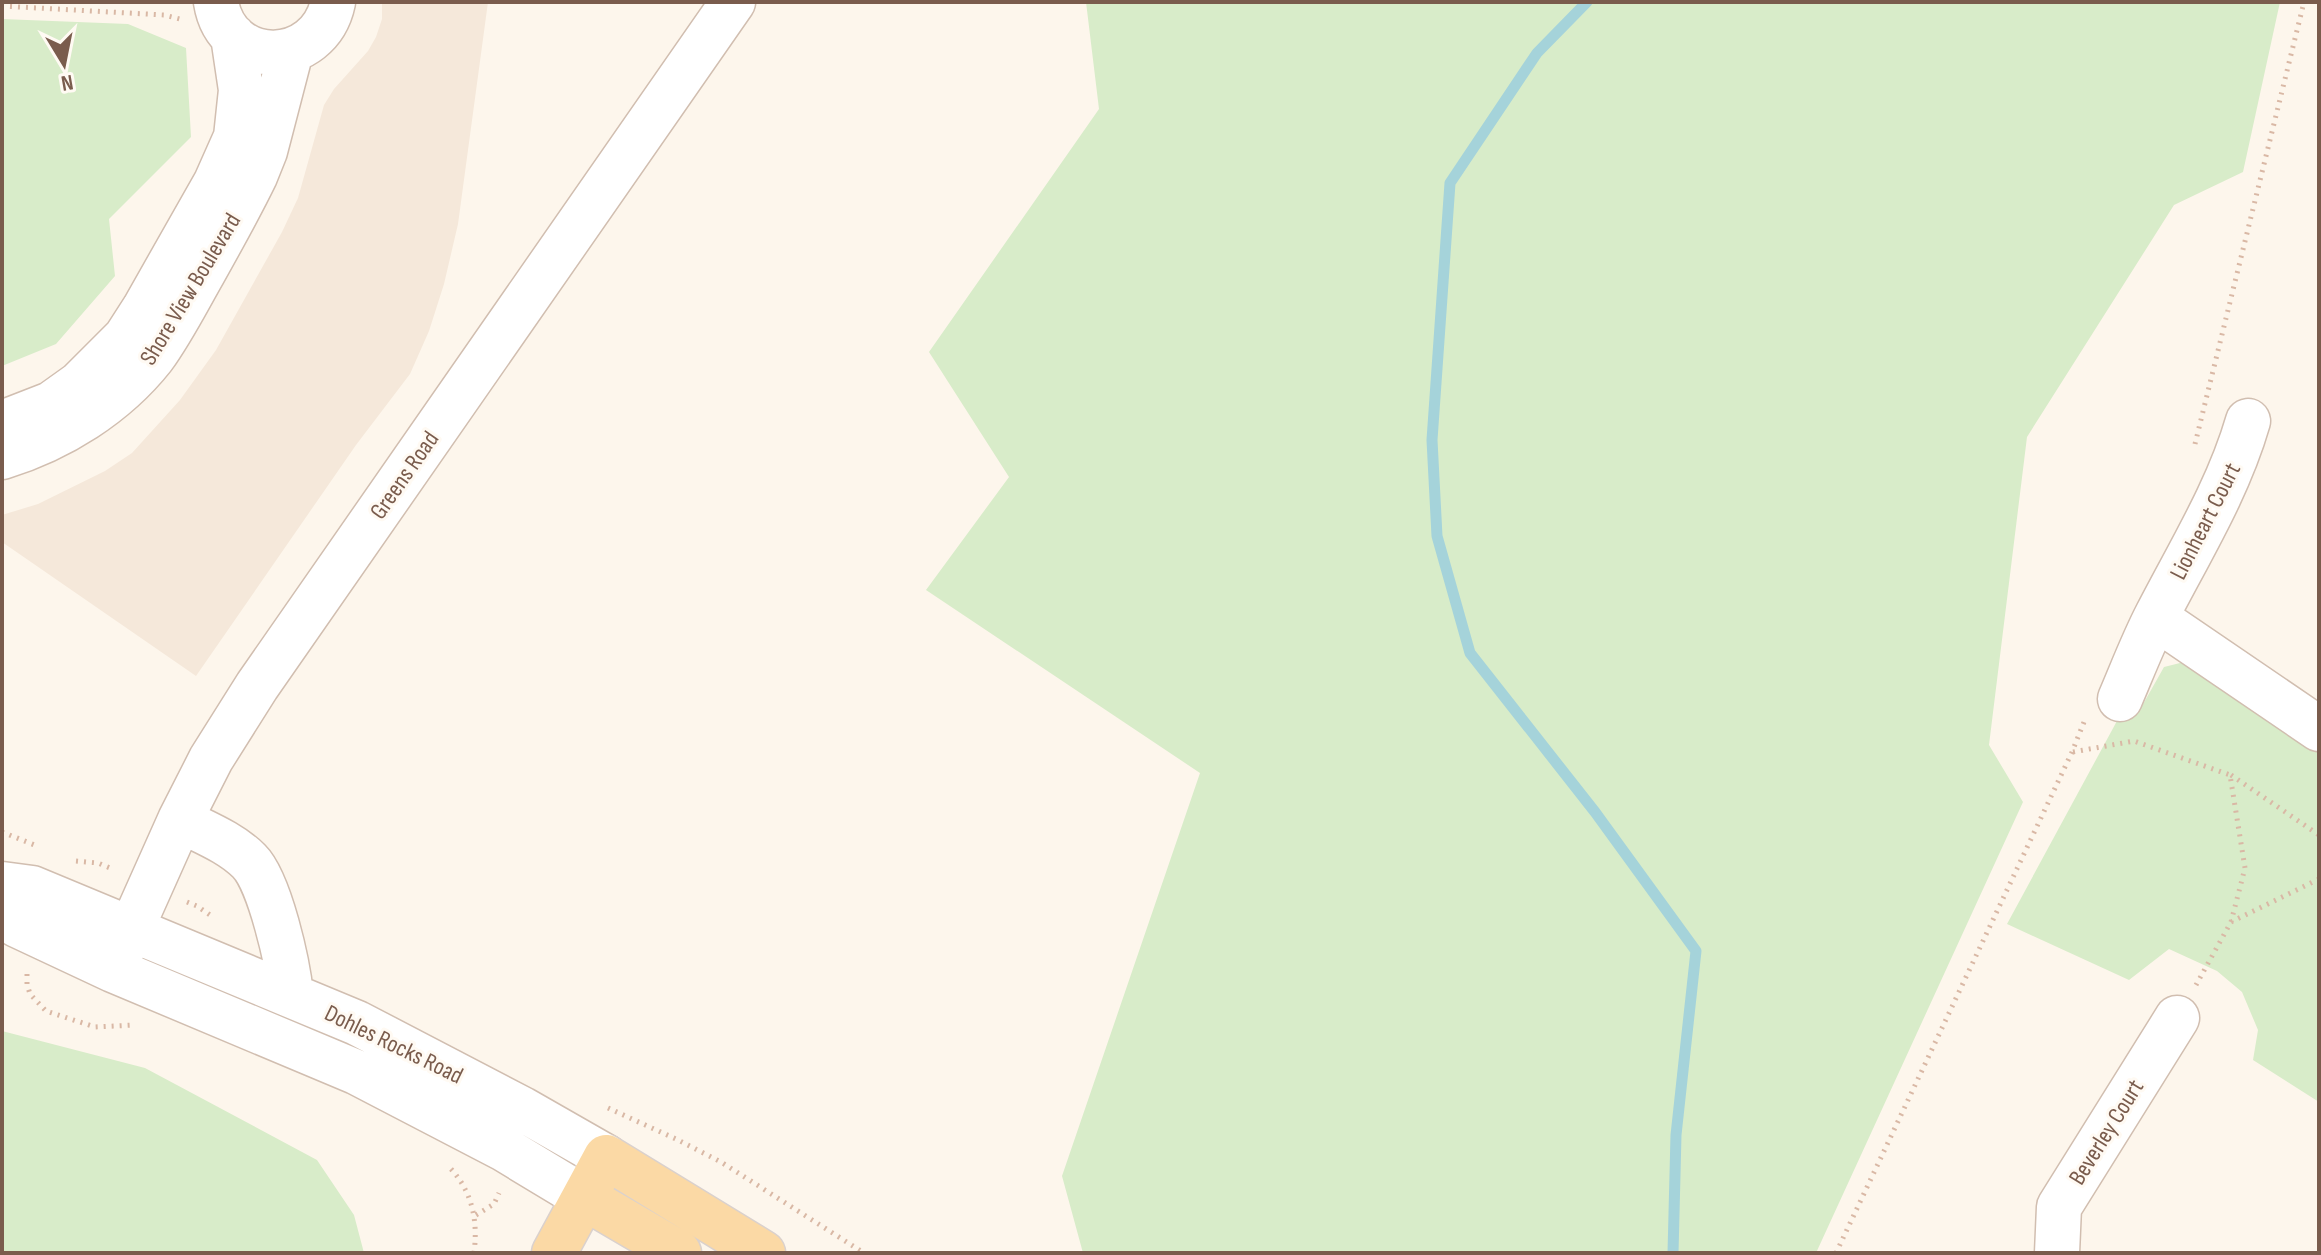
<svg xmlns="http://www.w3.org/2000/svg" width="2321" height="1255" font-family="'Sofia Sans Condensed',sans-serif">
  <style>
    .residential { fill: #f5e8da }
    .green { fill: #d8ecc9 }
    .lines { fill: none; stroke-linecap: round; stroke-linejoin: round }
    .stream { stroke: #a5d3da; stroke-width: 11 }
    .minor-casing { stroke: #d1beb0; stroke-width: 47 }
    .major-casing { stroke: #dad1cd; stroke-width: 47 }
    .path { stroke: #d9b8a5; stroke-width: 5; stroke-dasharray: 2 6; stroke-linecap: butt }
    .minor { stroke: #fff; stroke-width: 44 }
    .major { stroke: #fbd9a5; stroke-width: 44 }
    .labels { text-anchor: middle; stroke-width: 6; stroke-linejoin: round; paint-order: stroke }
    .street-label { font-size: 24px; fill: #7a5c4d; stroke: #fffaf3 }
  </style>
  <rect width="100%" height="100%" fill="#fdf6ec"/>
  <path class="residential" d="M382 2H488L458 224 444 284 429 331 410 374 356 445 196 676 2 542V515L38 504 105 471 132 453 180 400 216 350 282 232 298 198 324 105 334 89 368 51 376 37 382 19Z"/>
  <path class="green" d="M1086 2H2280L2243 172 2174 205 2027 437 1989 745 2023 802 1816 1253H1083L1062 1176 1200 773 926 590 1009 477 929 352 1099 109Z
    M2 19 128 24 186 48 191 137 109 219 115 276 56 344 2 366Z
    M2188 661 2319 750V1102L2253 1060 2258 1030 2242 992 2217 971 2169 949 2129 980 2007 924 2124 708 2142 706 2164 667Z
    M2 1031 145 1068 317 1160 354 1215 364 1253H2Z"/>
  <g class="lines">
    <path class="stream" d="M1587 2 1537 53 1450 183 1432 440 1437 536 1470 653 1595 812 1696 951 1676 1135 1673 1253"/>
    <g class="minor-casing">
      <path id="minor" d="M216 2C227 70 319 69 333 2
        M2 423 51 404 79 384 126 337 144 309 216 182 236 137 241 90 233 36
        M2 457C60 439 115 405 153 357 172 331 187 301 203 273 221 241 239 209 255 176L265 151 291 51
        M2156 618 2319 729
        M2120 699C2132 671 2143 642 2157 615 2190 551 2228 490 2248 421
        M180 820C203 832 230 842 249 861 270 882 288 964 291 995
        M2 884 32 888 357 1023 522 1109 606 1157
        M2 912 17 925 113 970 356 1072 504 1149 585 1198
        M113 970 180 820 211 759 257 686 733 2
        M2057 1253 2059 1207 2177 1018"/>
    </g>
    <g class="major-casing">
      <path id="major" d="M585 1198 679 1253
        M554 1253 606 1157 763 1253"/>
    </g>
    <path class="path" d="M2 6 164 15 180 19
      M2195 444 2304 2
      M2073 752 2134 741 2230 775 2245 868 2231 922 2196 985
      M2231 775 2319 835
      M2 832 37 846
      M76 861 98 863 110 868
      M187 902 197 906 213 917
      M2231 922 2319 879
      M27 974V984L30 994 46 1011 95 1027 134 1025
      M608 1108 676 1139 721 1162 864 1253
      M451 1169C473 1193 478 1222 474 1253
      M476 1215 494 1204 499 1193
      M1836 1253 2072 752 2086 717"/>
    <use href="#minor" class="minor"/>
    <use href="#major" class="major"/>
  </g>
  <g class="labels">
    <g class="street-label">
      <text transform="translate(190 289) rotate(-59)" y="8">Shore View Boulevard</text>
      <text transform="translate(404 475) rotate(-55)" y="8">Greens Road</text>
      <text transform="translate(2205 521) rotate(-63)" y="8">Lionheart Court</text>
      <text transform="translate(394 1044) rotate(26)" y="8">Dohles Rocks Road</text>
      <text transform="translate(2106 1132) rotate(-58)" y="8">Beverley Court</text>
    </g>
  </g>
  <rect width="2321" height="1255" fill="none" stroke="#7a5c4d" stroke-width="8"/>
  <g transform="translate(64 64) rotate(170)" stroke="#fffaf3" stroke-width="6" paint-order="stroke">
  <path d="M0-6L14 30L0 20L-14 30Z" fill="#7a5c4d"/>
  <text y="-12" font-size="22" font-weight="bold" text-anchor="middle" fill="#7a5c4d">N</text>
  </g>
</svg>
